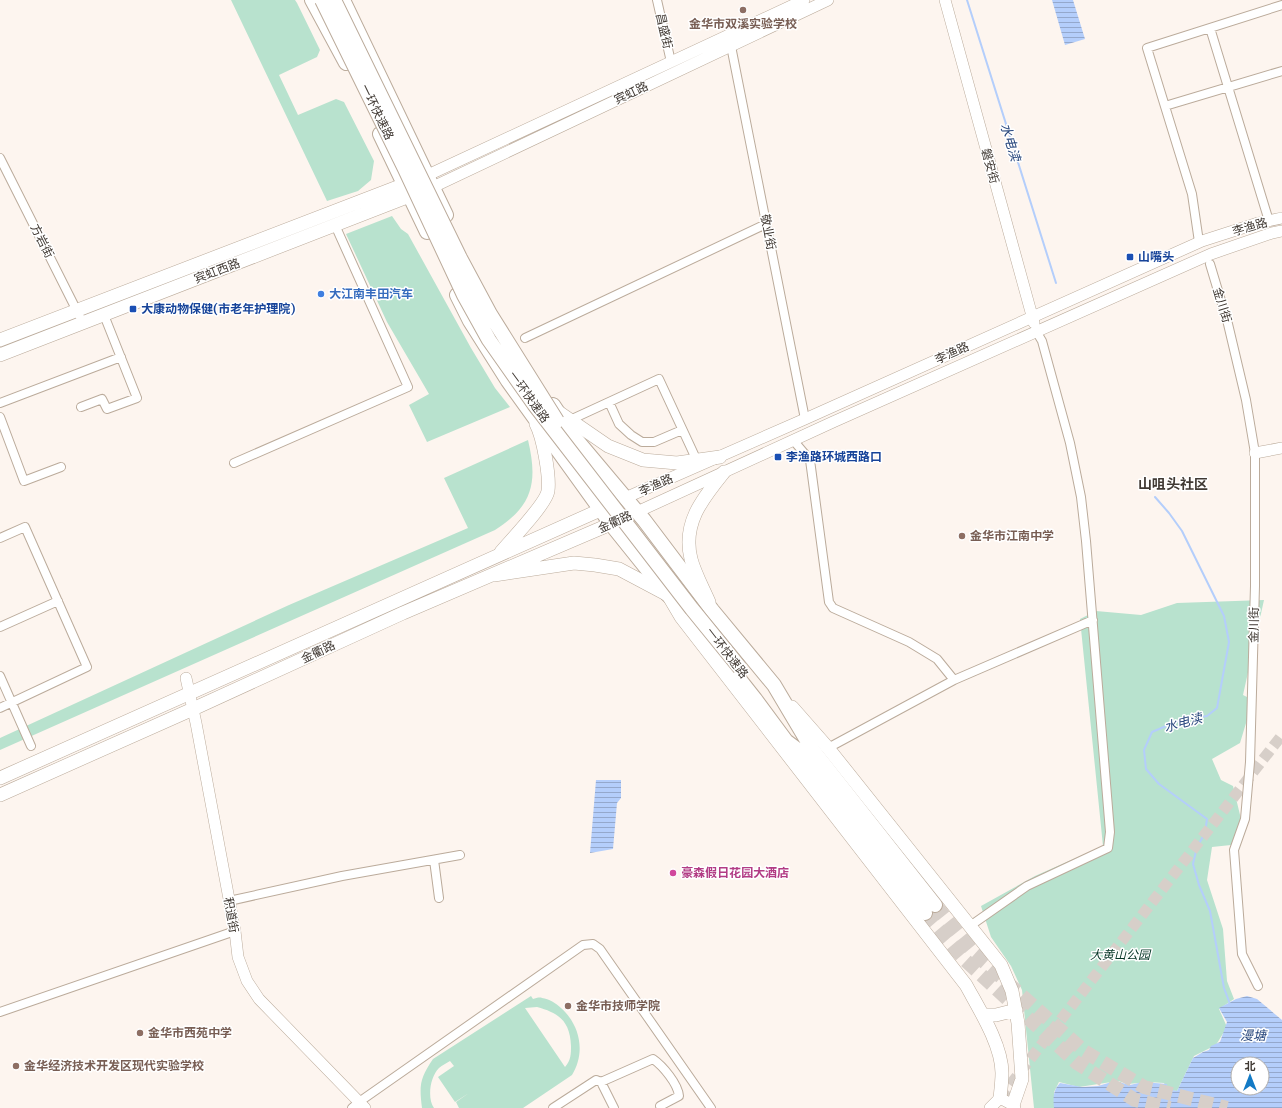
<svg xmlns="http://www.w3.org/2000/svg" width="1282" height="1108" font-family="Merriweather,'Noto Sans SC',serif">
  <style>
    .park { fill: #b8e2ce; fill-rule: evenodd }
    .water { fill: url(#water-rules); fill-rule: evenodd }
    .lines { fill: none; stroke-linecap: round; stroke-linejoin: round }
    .stream { stroke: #b4cefb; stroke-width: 2 }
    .secondary-tunnel { stroke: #d7cfc9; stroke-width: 11; stroke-dasharray: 11 5.5; stroke-linecap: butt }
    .highway-tunnel { stroke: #d7cfc9; stroke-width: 14; stroke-dasharray: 14 7; stroke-linecap: butt }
    .street-casing { stroke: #bbab9b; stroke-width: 10 }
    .secondary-casing { stroke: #bbab9b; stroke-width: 12 }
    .primary-casing { stroke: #bbab9b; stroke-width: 14 }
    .highway-casing { stroke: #bbab9b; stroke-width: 16 }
    .street { stroke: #fff; stroke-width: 8 }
    .secondary { stroke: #fff; stroke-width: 11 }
    .primary { stroke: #fff; stroke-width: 13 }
    .highway { stroke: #fff; stroke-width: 14 }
    .highway-bridge-casing { stroke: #bbab9b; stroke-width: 16; stroke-linecap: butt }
    .highway-bridge { stroke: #fff; stroke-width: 14 }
    .education-dot { fill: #8d6e63; stroke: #fff; stroke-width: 1.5 }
    .transit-dot { fill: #1a4fb4; stroke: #fff; stroke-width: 1.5 }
    .shop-dot { fill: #3f7fe0; stroke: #fff; stroke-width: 1.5 }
    .hotel-dot { fill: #d1479c; stroke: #fff; stroke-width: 1.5 }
    .labels { text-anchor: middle; stroke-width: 3; stroke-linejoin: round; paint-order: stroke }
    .education-label { font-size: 12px; font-weight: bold; fill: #785e54; stroke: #fff; text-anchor: start }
    .street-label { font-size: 12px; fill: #403933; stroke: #fff }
    .transit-label { font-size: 12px; font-weight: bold; fill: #164399; stroke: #fff; text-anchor: start }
    .shop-label { font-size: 12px; font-weight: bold; fill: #366cbe; stroke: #fff; text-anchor: start }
    .hotel-label { font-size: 12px; font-weight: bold; fill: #b23c85; stroke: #fff; text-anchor: start }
    .park-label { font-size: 12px; font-style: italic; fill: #023323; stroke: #fff }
    .water-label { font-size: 13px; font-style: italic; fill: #29487e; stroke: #fff }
    .quarter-label { font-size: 14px; font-weight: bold; fill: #403933; stroke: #fff }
  </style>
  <defs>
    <pattern id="water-rules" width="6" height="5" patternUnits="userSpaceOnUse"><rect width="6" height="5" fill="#b4cefb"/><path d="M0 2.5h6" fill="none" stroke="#94a8cc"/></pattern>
  </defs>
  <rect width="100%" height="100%" fill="#fdf5ef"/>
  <path class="park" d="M231 0H295L297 3 320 50 317 57 279 75 298 115 336 99 344 102 374 161 371 180 358 191 327 201Z
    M392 216 401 229 408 234 471 348 495 388 510 407 427 442 409 405 429 394 387 322 346 234Z
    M528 440C538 482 533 506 495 530L0 750V738L289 605 468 528 444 478Z
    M1264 600 1243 695 1253 700 1240 743 1212 759 1221 780 1233 786 1241 819 1231 845 1212 847 1207 880 1223 929 1227 981 1234 999 1219 1009 1227 1027 1216 1045 1194 1056 1177 1091 1167 1090 1164 1083 1148 1082 1128 1084 1118 1081 1079 1087 1059 1082 1054 1092V1108H1034L1022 990 1011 966 991 937 981 906 1035 876 1103 846 1080 619 1096 611 1141 615 1177 603Z
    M531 996 533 999C536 998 540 997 542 998 549 999 556 1003 561 1008 580 1025 586 1052 572 1075L523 1108H459L456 1102 469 1093 455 1102 438 1077 454 1066 450 1061C447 1063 442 1065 439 1068 430 1077 427 1098 434 1108H422C419 1085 420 1078 433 1059ZM537 1007C559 1013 570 1021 571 1046 571 1054 571 1060 565 1067L525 1008Z"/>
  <path class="water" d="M1052 0H1073L1085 39 1065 45Z
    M596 780H621V798L617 803 613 849 590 853Z
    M1247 996 1257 999 1282 1020V1108H1054C1053 1099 1053 1090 1060 1083L1082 1087 1098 1086 1115 1081 1130 1085 1143 1082 1167 1084V1089L1177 1091 1193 1058 1203 1052 1209 1050 1211 1046 1220 1042 1227 1022 1219 1008 1236 999ZM1238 1064H1262V1088H1238Z"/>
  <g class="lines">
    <path class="stream" d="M967 0 1056 283
      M1155 497 1169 513 1182 531 1224 616 1229 642 1217 708 1207 716 1178 721 1152 732 1144 750 1146 769 1159 784 1207 819 1205 833 1197 847 1193 864 1199 885 1210 911 1224 988 1230 1004"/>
    <path class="secondary-tunnel" d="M1000 1098 1282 735"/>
    <path class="highway-tunnel" d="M935 905 974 953 1084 1051 1144 1087 1227 1108
      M925 913 965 960 1077 1063 1135 1100 1170 1108"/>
    <g class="street-casing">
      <path id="street" d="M657 0 671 62
        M1210 28 1269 221
        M731 46 805 419
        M1165 106 1282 71
        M0 158 83 323
        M1199 242 1192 194 1147 48 1282 5
        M1210 264 1228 324 1246 400 1255 453V586L1250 762 1245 819 1234 850 1242 954 1258 986
        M525 338 766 224
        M609 402 619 424 631 435 642 442H654L682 430
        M0 403 121 357
        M81 407 102 399 107 409 137 398 104 315
        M0 417 24 481 61 467
        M570 420 659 379 698 463
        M793 440 810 460 829 602 833 608 909 642 937 659 954 680
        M234 463 408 387 335 225
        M0 538 25 527 87 667 0 708
        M0 627 58 601
        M0 676 31 746
        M828 748 954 680 1093 620
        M434 860 439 898
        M229 901 342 876 460 855
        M970 926 1027 886 1108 848 1110 832 1086 541 1081 497 1070 443 1042 341 1036 331
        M0 1012 235 931
        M601 1082 653 1059C663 1066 678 1084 679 1096L660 1106 661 1108
        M352 1108 359 1102 583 945 593 944 600 949 711 1108
        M553 1108 596 1080 601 1082 614 1108"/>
    </g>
    <g class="secondary-casing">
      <path id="secondary" d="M945 0 1034 323
        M428 175 804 0
        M433 187 828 0
        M1255 453 1282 448
        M625 498 805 419 1202 241 1258 223 1282 218
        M637 512 833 422 1211 254 1272 233 1282 231
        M186 678 196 723 235 931 238 957 247 981 259 999 365 1108
        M990 1108 1000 1098 1013 1105 1015 1108"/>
    </g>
    <g class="primary-casing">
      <path id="primary" d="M0 340 413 181
        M0 355 420 192
        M560 413 608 446 643 460 677 463 720 457
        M501 552C511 540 546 504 548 491 550 476 543 437 536 424
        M494 575 574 563 595 565 619 569 668 595 681 617 966 985C979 1009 1002 1045 1002 1073 1002 1081 1001 1089 1000 1098
        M709 602C703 588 695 574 691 559 682 523 703 498 724 472
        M792 707 828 748 1001 965 1012 991 1018 1023 1022 1079 1013 1105
        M0 778 609 506
        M0 795 193 709 403 613 620 520
        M983 1015H996L1016 1010"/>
    </g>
    <g class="highway-casing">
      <path id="highway" d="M312 0 346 63
        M343 0 446 215
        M380 134 427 232
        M457 295 470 321 508 381 611 524 668 595 687 613 755 699 786 741 802 753 925 913
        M553 405 575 438 644 520 712 610 774 685 812 749 935 905"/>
    </g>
    <use href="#street" class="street"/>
    <use href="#secondary" class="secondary"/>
    <use href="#primary" class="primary"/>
    <use href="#highway" class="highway"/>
    <g class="highway-bridge-casing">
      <path id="highway-bridge" d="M322 0 405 169 464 295 489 340 534 404 692 609 740 668
        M334 0 460 258 490 314 557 421"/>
    </g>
    <use href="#highway-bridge" class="highway-bridge"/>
  </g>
  <g class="education-dot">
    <circle cx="743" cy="10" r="4"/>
    <circle cx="962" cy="536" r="4"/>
    <circle cx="568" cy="1006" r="4"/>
    <circle cx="140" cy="1033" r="4"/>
    <circle cx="16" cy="1066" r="4"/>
  </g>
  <g class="transit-dot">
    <rect x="1126" y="253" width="8" height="8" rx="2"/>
    <rect x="129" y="305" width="8" height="8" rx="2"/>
    <rect x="774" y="453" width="8" height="8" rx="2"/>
  </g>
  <circle class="shop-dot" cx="321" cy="294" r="4"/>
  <circle class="hotel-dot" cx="673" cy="873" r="4"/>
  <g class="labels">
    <g class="education-label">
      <text x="743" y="28" text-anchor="middle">金华市双溪实验学校</text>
      <text x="970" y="540">金华市江南中学</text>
      <text x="576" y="1010">金华市技师学院</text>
      <text x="148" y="1037">金华市西苑中学</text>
      <text x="24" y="1070">金华经济技术开发区现代实验学校</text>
    </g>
    <g class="street-label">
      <text transform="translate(664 31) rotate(77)" y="4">昌盛街</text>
      <text transform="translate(631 93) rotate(-25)" y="4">宾虹路</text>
      <text transform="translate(377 112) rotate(64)" y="4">一环快速路</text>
      <text transform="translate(990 166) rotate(75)" y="4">磐安街</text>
      <text transform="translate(1250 227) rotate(-16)" y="4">李渔路</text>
      <text transform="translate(768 232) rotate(79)" y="4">敬业街</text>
      <text transform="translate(42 241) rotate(63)" y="4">方岩街</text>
      <text transform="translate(217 271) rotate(-21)" y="4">宾虹西路</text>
      <text transform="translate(1222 305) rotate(73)" y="4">金川街</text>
      <text transform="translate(952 353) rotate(-24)" y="4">李渔路</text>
      <text transform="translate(529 397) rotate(54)" y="4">一环快速路</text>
      <text transform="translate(656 485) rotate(-24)" y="4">李渔路</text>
      <text transform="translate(615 522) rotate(-24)" y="4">金衢路</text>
      <text transform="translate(1254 625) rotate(-89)" y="4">金川街</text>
      <text transform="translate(318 652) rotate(-25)" y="4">金衢路</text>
      <text transform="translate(727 653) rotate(52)" y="4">一环快速路</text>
      <text transform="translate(231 915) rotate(80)" y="4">积道街</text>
    </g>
    <g class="transit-label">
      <text x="1138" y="261">山嘴头</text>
      <text x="141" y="313">大康动物保健(市老年护理院)</text>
      <text x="786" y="461">李渔路环城西路口</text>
    </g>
    <g class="shop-label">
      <text x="329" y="298">大江南丰田汽车</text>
    </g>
    <g class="hotel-label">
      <text x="681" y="877">豪森假日花园大酒店</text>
    </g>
    <g class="park-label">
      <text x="1120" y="959">大黄山公园</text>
    </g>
    <g class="water-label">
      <text transform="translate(1011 142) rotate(73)" y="5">水电渎</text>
      <text transform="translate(1183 722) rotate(-15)" y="5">水电渎</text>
      <text x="1253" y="1040">漫塘</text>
    </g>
    <g class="quarter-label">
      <text x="1173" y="489">山咀头社区</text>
    </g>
  </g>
  <g transform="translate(1250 1076)"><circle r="19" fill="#ffffff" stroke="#b3b0ad"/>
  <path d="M0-3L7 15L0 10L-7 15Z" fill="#127ac5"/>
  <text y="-6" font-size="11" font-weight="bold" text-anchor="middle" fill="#403933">北</text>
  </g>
</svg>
